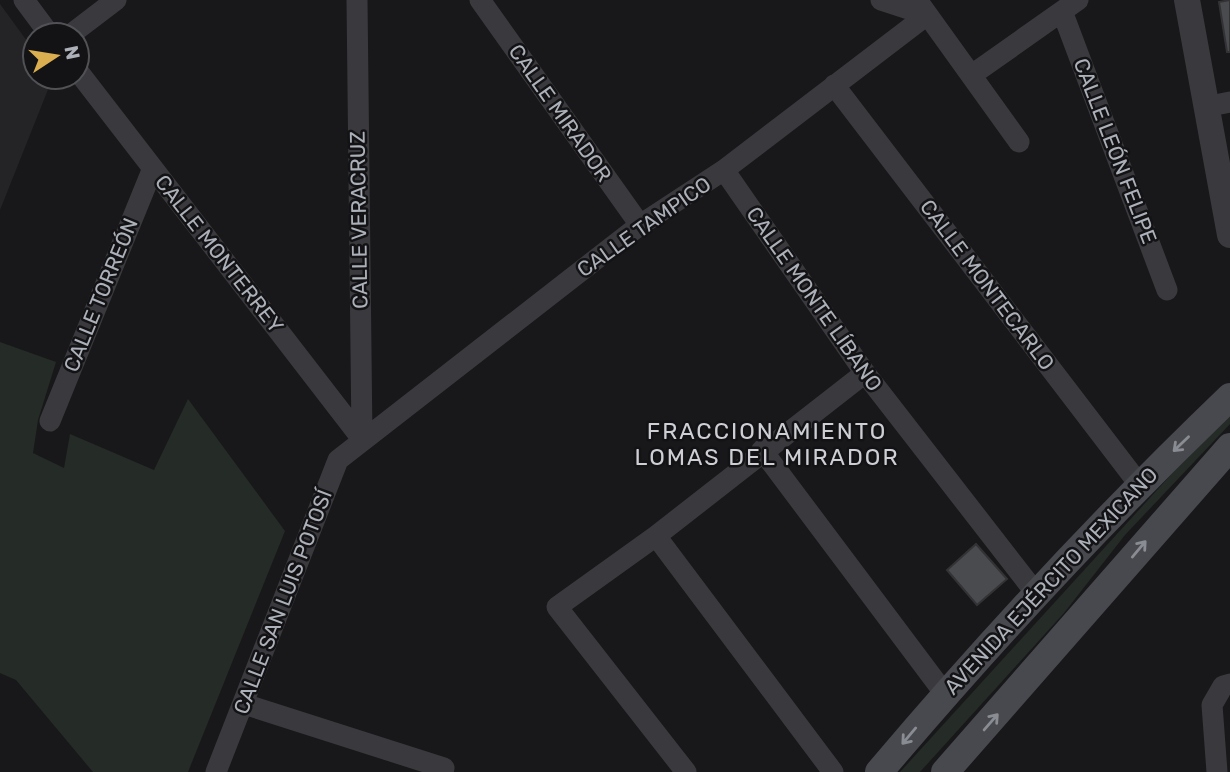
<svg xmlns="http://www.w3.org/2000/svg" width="1230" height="772" font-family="Rubik,sans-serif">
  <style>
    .built { fill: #242427 }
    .green { fill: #252b26 }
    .building { fill: #4a4b4f; stroke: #333336; stroke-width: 2 }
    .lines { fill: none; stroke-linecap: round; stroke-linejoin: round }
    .minor { stroke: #3a3a3e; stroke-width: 21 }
    .tertiary { stroke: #3a3a3e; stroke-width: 26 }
    .secondary { stroke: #48494e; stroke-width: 28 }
    .oneway { stroke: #898c93 }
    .labels { text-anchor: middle; stroke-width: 5; stroke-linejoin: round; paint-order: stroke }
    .street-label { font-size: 21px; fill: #acb0b8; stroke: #131315 }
    .neighbourhood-label { font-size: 23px; letter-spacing: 2px; fill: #cdcfd5; stroke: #131315 }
  </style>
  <rect width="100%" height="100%" fill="#18181a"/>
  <path class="built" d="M0 4 35 52V77H53L0 210Z"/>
  <path class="green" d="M0 342 56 362 38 420 33 453 64 468 70 434 154 470 188 399 285 531 188 772H93L16 680 0 673Z
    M1230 410V424L1125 535 1064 613 920 772H900Z"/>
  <path class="building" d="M1230 0V52H1227L1219 2Z
    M976 544 1007 579 977 605 947 570Z"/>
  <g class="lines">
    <path class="minor" d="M24 0 50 35
      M357 0 362 439
      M480 0 640 225
      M881 0 927 15
      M917 0 1019 142
      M1062 11 1167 290
      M70 35 116 0
      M77 70 362 439
      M973 74 1078 0
      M834 85 1139 484
      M1205 107 1230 102
      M724 170 865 373 1035 592
      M50 421 153 168
      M762 450 945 694
      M656 536 833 772
      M244 704 444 768
      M216 772 338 460 640 225 724 170 927 15
      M686 772 557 607 656 536 865 373
      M1217 772 1212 705 1223 686 1230 684"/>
    <path class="tertiary" d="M1187 0 1230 235"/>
    <path class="secondary" d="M879 772C990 641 1106 516 1230 397
      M945 772 1230 447"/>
  </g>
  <defs><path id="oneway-shaft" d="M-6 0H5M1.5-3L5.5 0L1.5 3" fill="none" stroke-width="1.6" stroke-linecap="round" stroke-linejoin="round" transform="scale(1.75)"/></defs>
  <g class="oneway">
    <use href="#oneway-shaft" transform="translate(1181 444) rotate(136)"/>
    <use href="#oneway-shaft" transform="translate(1139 549) rotate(-50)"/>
    <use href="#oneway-shaft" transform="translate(991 722) rotate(-49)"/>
    <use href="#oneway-shaft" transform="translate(909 736) rotate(130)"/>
  </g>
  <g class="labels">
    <g class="street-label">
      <text transform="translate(560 113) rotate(55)" y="7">CALLE MIRADOR</text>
      <text transform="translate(1115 151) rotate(69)" y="7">CALLE LEÓN FELIPE</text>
      <text transform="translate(359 220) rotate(-91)" y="7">CALLE VERACRUZ</text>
      <text transform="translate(644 227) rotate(-35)" y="7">CALLE TAMPICO</text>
      <text transform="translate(219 254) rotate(52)" y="7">CALLE MONTERREY</text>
      <text transform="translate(987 285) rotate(53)" y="7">CALLE MONTECARLO</text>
      <text transform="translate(101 295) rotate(-68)" y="7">CALLE TORREÓN</text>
      <text transform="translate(814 299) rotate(55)" y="7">CALLE MONTE LÍBANO</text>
      <text transform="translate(1051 581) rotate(-47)" y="7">AVENIDA EJÉRCITO MEXICANO</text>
      <text transform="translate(283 602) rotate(-69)" y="7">CALLE SAN LUIS POTOSÍ</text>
    </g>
    <g class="neighbourhood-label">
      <text x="767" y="439">FRACCIONAMIENTO<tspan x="767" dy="26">LOMAS DEL MIRADOR</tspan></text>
    </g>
  </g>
  <g transform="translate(56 56) rotate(78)"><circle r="33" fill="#131315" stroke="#505256" stroke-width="2"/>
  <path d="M0-5L12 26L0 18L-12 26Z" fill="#dbae4f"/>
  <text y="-10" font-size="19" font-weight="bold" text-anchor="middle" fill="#acb0b8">N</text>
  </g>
</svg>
